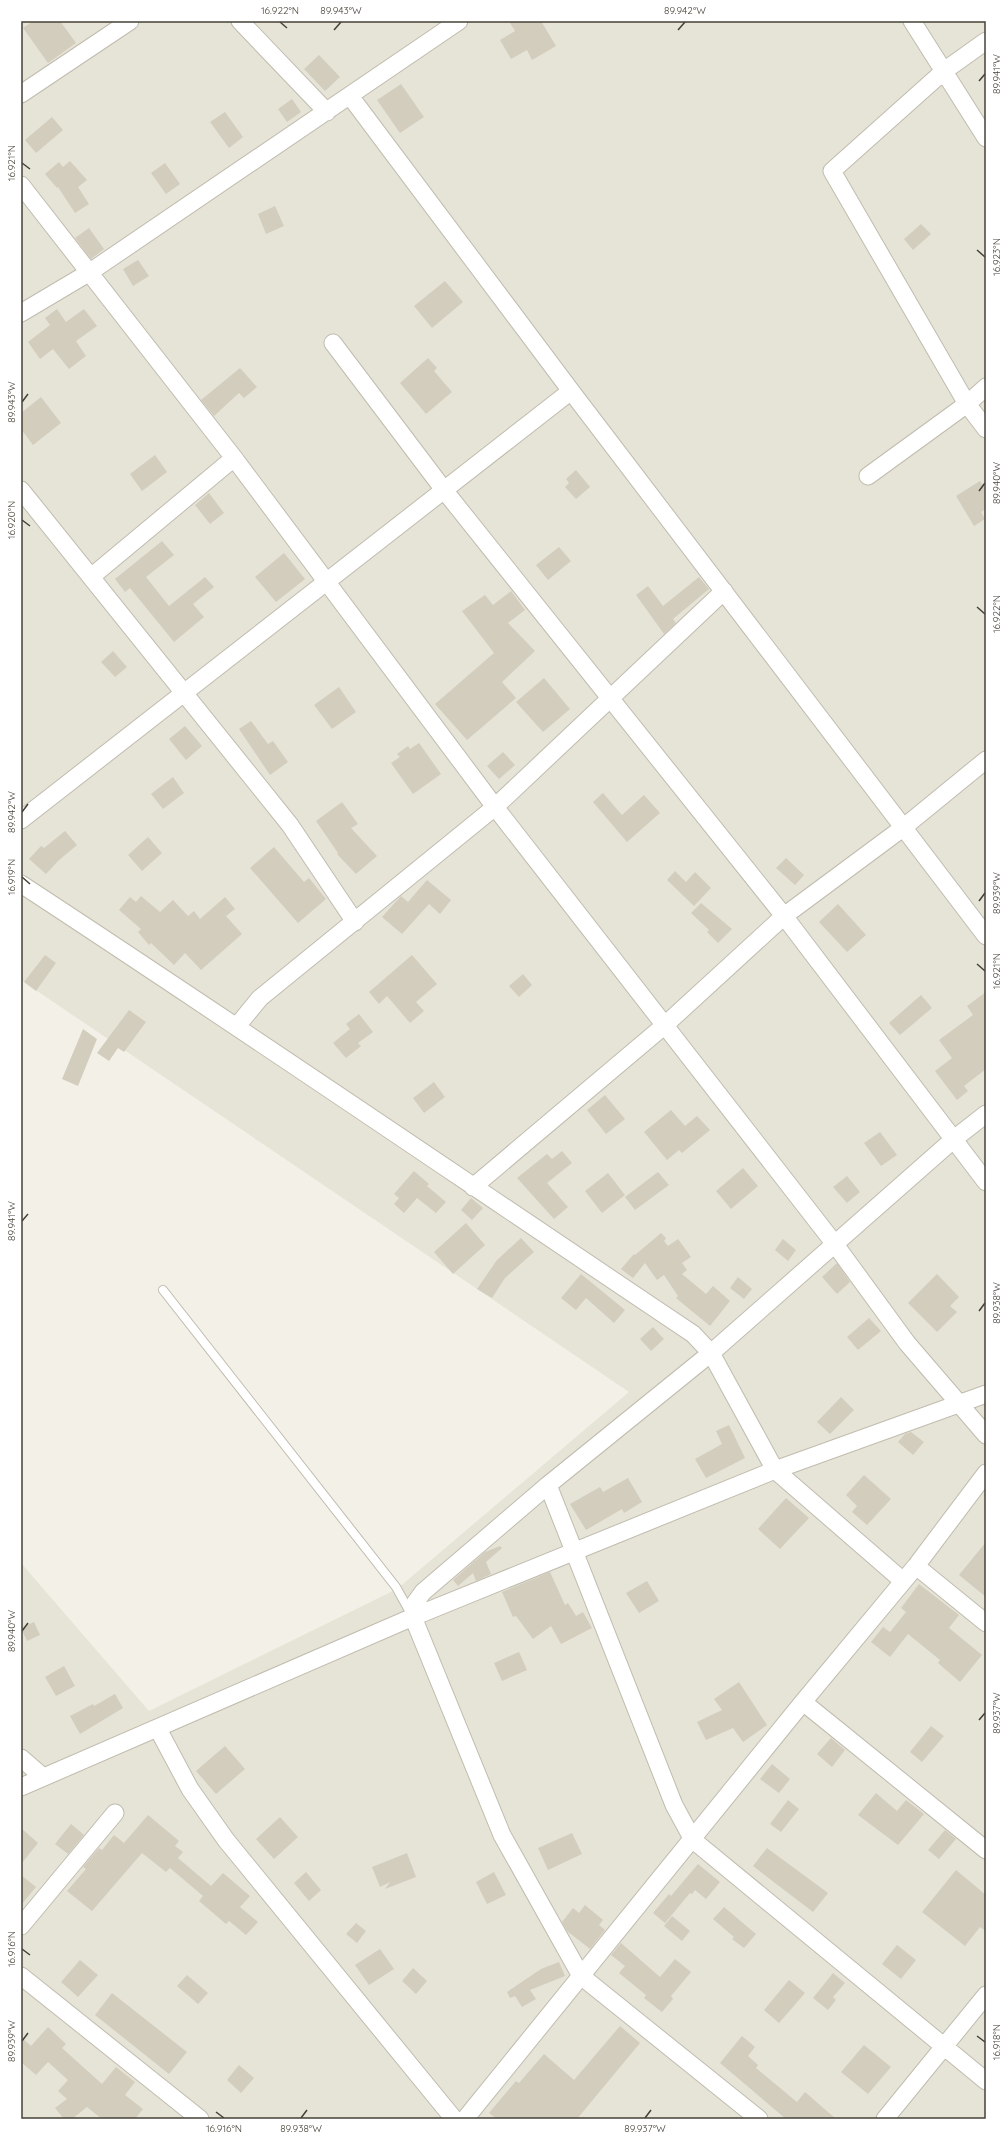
<svg xmlns="http://www.w3.org/2000/svg" width="1007" height="2140" font-family="Quicksand,sans-serif">
  <style>
    .residential { fill: #e6e3d7 }
    .building { fill: #d3cdbe }
    .lines { fill: none; stroke-linecap: round; stroke-linejoin: round }
    .service-casing { stroke: #c0bcae; stroke-width: 10 }
    .minor-casing { stroke: #c0bcae; stroke-width: 19 }
    .service { stroke: #fff; stroke-width: 8 }
    .minor { stroke: #fff; stroke-width: 17 }
    .ticks { fill: none; stroke: #464137; stroke-width: 1.5 }
    .neatline { fill: none; stroke: #464137; stroke-width: 1.5 }
    .ticks-label { font-size: 10px; text-anchor: middle; fill: #464137 }
  </style>
  <rect width="100%" height="100%" fill="#f3f0e8"/>
  <path class="residential" d="M21 21H986V2119H21V1563L149 1711 397 1589 629 1392 21 980Z"/>
  <path class="building" d="M33 21H60L76 43 48 63 23 28Z
    M509 21H541L556 46 532 60 527 50 511 59 500 40 515 31Z
    M319 55 340 77 325 91 304 69Z
    M401 84 424 117 400 133 377 100Z
    M292 99 301 112 287 122 278 109Z
    M225 112 243 137 229 148 210 122Z
    M52 117 63 130 36 153 25 140Z
    M70 161 87 180 78 187 89 204 75 213 58 187 57 188 45 174 59 162 63 167Z
    M165 163 180 184 166 194 151 173Z
    M275 206 284 226 266 234 258 214Z
    M921 224 931 234 913 250 904 239Z
    M89 228 104 249 91 259 75 238Z
    M138 260 149 276 133 286 123 269Z
    M445 281 463 302 432 328 414 306Z
    M57 309 66 322 84 309 97 326 76 341 86 356 69 369 53 349 40 359 28 342 50 325 45 318Z
    M428 358 437 368 434 371 452 392 426 414 400 383Z
    M240 368 257 387 244 398 239 393 214 416 201 400Z
    M41 397 61 423 33 445 21 429V413Z
    M155 455 167 472 142 491 130 474Z
    M576 470 590 487 576 499 565 487 569 483 566 479Z
    M980 481 986 490V509L981 512 985 519 974 526 956 496Z
    M209 493 224 513 210 524 195 505Z
    M162 541 174 555 146 577 169 606 205 577 214 587 193 604 204 617 174 642 130 588 125 592 115 579Z
    M559 547 571 561 548 580 536 565Z
    M284 553 305 579 276 602 255 577Z
    M699 577 709 589 673 619 676 623 664 634 636 595 648 586 663 606Z
    M511 591 525 610 508 623 535 651 502 682 516 698 467 740 435 704 494 653 462 611 485 595 493 605Z
    M113 651 127 667 115 677 101 662Z
    M544 678 570 709 543 732 516 702Z
    M339 687 356 712 332 729 314 705Z
    M251 721 268 744 273 741 288 762 270 775 239 729Z
    M185 726 202 746 186 760 169 739Z
    M419 743 441 774 413 794 391 763 400 757 397 754 408 746 410 749Z
    M503 752 515 765 499 779 487 766Z
    M173 777 184 793 163 809 151 794Z
    M603 793 622 815 644 795 660 813 627 842 593 802Z
    M342 802 358 824 351 828 377 856 356 874 337 854 338 853 316 821Z
    M65 831 77 845 58 861 46 874 29 859 41 846 44 848Z
    M148 837 162 853 142 871 128 855Z
    M274 847 304 882 309 878 326 899 298 923 250 868Z
    M786 858 804 875 795 885 776 868Z
    M675 871 686 882 695 872 711 888 694 906 667 880Z
    M427 880 451 900 440 914 429 904 402 934 382 917 401 896 408 902Z
    M141 896 160 912 173 900 188 916 194 911 200 919 225 897 235 909 226 916 242 934 201 970 185 953 174 965 151 943 149 945 138 932 141 929 119 910 130 897 136 902Z
    M701 903 732 929 718 943 707 932 709 930 691 913Z
    M838 904 866 935 847 952 819 922Z
    M45 955 56 963 36 991 24 982Z
    M412 955 437 984 416 1002 424 1011 410 1023 387 996 379 1004 369 992Z
    M523 974 532 985 519 997 509 986Z
    M986 992V1069L964 1086 968 1091 957 1100 935 1071 952 1058 939 1040 973 1015 967 1006Z
    M921 995 932 1008 900 1035 889 1023Z
    M129 1010 146 1022 124 1052 118 1048 109 1061 97 1053Z
    M359 1014 373 1032 358 1043 361 1046 346 1058 333 1043 350 1029 346 1024Z
    M83 1029 97 1039 78 1086 62 1079Z
    M434 1082 445 1097 424 1113 413 1098Z
    M605 1095 625 1119 606 1134 587 1110Z
    M671 1110 685 1126 697 1116 710 1130 682 1153 679 1150 667 1160 644 1132Z
    M880 1132 897 1155 881 1166 864 1143Z
    M562 1151 572 1163 547 1183 568 1207 554 1219 517 1178 547 1154 552 1159Z
    M743 1168 758 1186 731 1209 716 1191Z
    M414 1171 429 1184 427 1186 446 1202 436 1213 417 1198 404 1213 394 1204 399 1198 394 1194Z
    M658 1172 669 1185 635 1210 625 1197Z
    M608 1173 625 1195 602 1213 585 1191Z
    M847 1176 860 1192 847 1203 833 1187Z
    M471 1198 483 1208 472 1220 461 1210Z
    M466 1223 485 1245 453 1274 434 1252Z
    M661 1233 666 1238 664 1241 668 1246 678 1239 691 1257 682 1263 687 1270 682 1274 706 1294 713 1286 730 1301 710 1326 676 1298 678 1296 664 1275 657 1280 645 1263 633 1278 621 1269 634 1254 635 1255Z
    M521 1238 534 1252 505 1278 492 1298 477 1289 497 1260Z
    M783 1239 796 1250 788 1261 775 1250Z
    M837 1263 850 1282 837 1294 822 1277Z
    M581 1274 625 1310 614 1323 586 1298 576 1310 561 1298Z
    M937 1274 959 1297 950 1306 957 1312 937 1332 908 1303Z
    M738 1277 752 1289 744 1299 730 1288Z
    M869 1318 881 1331 858 1350 847 1337Z
    M653 1327 664 1339 651 1351 640 1339Z
    M841 1397 854 1410 830 1434 817 1422Z
    M729 1425 745 1458 706 1478 695 1459 722 1444 716 1431Z
    M911 1432 924 1442 913 1455 898 1442 905 1434Z
    M864 1475 891 1499 867 1525 852 1512 857 1506 846 1495Z
    M628 1478 642 1502 624 1513 622 1509 586 1530 570 1504 600 1487 603 1492Z
    M786 1498 809 1518 780 1549 758 1529Z
    M986 1542V1597L959 1575Z
    M500 1546 502 1548 486 1562 491 1574 476 1581 473 1573 458 1586 453 1580 485 1552Z
    M550 1572 565 1605 568 1603 576 1616 583 1612 592 1628 561 1644 551 1626 533 1639 516 1616 513 1617 502 1592Z
    M647 1581 659 1601 639 1613 626 1593Z
    M919 1584 959 1615 949 1628 982 1655 960 1682 938 1663 940 1660 908 1634 890 1657 871 1642 883 1627 890 1632 906 1612 901 1608Z
    M34 1622 40 1635 27 1641 21 1628Z
    M519 1652 527 1670 502 1681 494 1663Z
    M64 1666 75 1686 56 1696 45 1677Z
    M739 1682 767 1725 743 1742 733 1728 706 1740 697 1722 722 1710 714 1699Z
    M115 1694 123 1708 80 1734 70 1716 93 1704 94 1706Z
    M931 1726 944 1736 922 1762 910 1752Z
    M831 1738 845 1750 832 1767 817 1754Z
    M225 1746 245 1769 216 1794 196 1771Z
    M772 1764 790 1779 779 1793 760 1779Z
    M876 1793 897 1811 906 1800 924 1814 898 1845 858 1815Z
    M788 1800 799 1809 781 1832 770 1824Z
    M148 1815 179 1841 175 1846 183 1852 178 1858 211 1886 223 1873 250 1896 240 1907 258 1922 246 1935 229 1921 226 1924 199 1901 203 1896 170 1868 166 1872 142 1853 92 1911 67 1891 86 1869 83 1867 99 1848 102 1850 114 1835 124 1843Z
    M280 1817 298 1837 274 1859 256 1839Z
    M71 1824 84 1835 68 1854 55 1844Z
    M21 1828 38 1843 21 1864Z
    M945 1830 956 1839 939 1859 928 1850Z
    M572 1833 582 1854 548 1870 538 1848Z
    M767 1848 828 1893 813 1912 753 1866Z
    M407 1853 416 1877 385 1889 390 1882 380 1887 372 1867Z
    M698 1864 720 1882 706 1899 695 1890 692 1894 690 1893 665 1923 653 1913 669 1894 671 1896Z
    M956 1870 986 1895V1931L980 1927 965 1946 922 1912Z
    M306 1872 321 1890 309 1901 294 1883Z
    M494 1872 506 1895 487 1904 476 1882Z
    M21 1875 36 1887 21 1905Z
    M585 1905 603 1920 599 1925 605 1930 590 1949 567 1931 562 1922 573 1908 579 1913Z
    M724 1907 756 1934 744 1948 732 1939 734 1937 713 1919Z
    M672 1916 690 1931 682 1941 664 1926Z
    M356 1923 366 1931 357 1943 346 1934Z
    M621 1943 660 1977 675 1959 691 1972 671 1996 673 1999 662 2012 644 1998 646 1995 619 1973 625 1966 611 1955Z
    M897 1945 916 1960 901 1979 882 1964Z
    M380 1949 394 1969 369 1985 355 1965Z
    M80 1960 98 1975 78 1997 61 1982Z
    M559 1962 565 1976 530 1990 536 1999 522 2007 515 1996 510 1998 507 1992 541 1969Z
    M413 1968 427 1981 416 1994 402 1981Z
    M833 1973 845 1983 833 1997 836 2000 828 2010 813 1998Z
    M187 1975 208 1993 198 2004 177 1986Z
    M789 1980 805 1993 779 2023 764 2010Z
    M112 1993 187 2052 169 2074 95 2015Z
    M620 2026 640 2043 577 2119H497L489 2113 516 2081 519 2083 544 2054 574 2080Z
    M48 2027 66 2044 62 2048 102 2084 116 2067 135 2082 125 2095 143 2109 135 2119H102L87 2107 72 2119H64L55 2108 67 2099 58 2091 68 2080 48 2062 36 2075 21 2062V2037L31 2046Z
    M742 2036 755 2047 748 2056 758 2065 756 2068 797 2102 805 2092 836 2119H786L720 2063Z
    M864 2045 891 2067 868 2094 841 2072Z
    M239 2065 254 2078 241 2093 227 2080Z"/>
  <g class="lines">
    <g class="service-casing">
      <path id="service" d="M163 1290 396 1587 411 1614"/>
    </g>
    <g class="minor-casing">
      <path id="minor" d="M240 21 327 112
        M912 21 986 138
        M986 41 944 71 832 171 967 404 986 429
        M21 94 130 21
        M350 96 571 391 986 936
        M21 185 234 458 495 807 834 1243 907 1343 986 1435
        M21 313 90 272 459 21
        M333 343 444 490 784 916 986 1182
        M868 476 967 404 986 387
        M21 490 290 825 355 922
        M91 577 234 458
        M21 820 571 391
        M21 884C247 1032 469 1184 693 1334L711 1353 775 1470 903 1581
        M237 1026 260 998 495 807 724 591
        M473 1187 665 1025 784 916 904 827 986 760
        M548 1485 674 1805 693 1840 986 2081
        M916 1566 986 1623
        M803 1702 986 1850
        M158 1729 190 1789 226 1840 454 2119
        M21 1758 43 1777
        M21 1787 413 1617 775 1470 986 1394
        M21 1926 115 1813
        M21 1976 200 2119
        M465 2119 803 1702 916 1566 986 1473
        M759 2119 581 1976 502 1835 413 1617 415 1603 423 1592 548 1485 711 1353 954 1139 986 1114
        M885 2119 986 1995"/>
    </g>
    <use href="#service" class="service"/>
    <use href="#minor" class="minor"/>
  </g>
  <path class="ticks" d="M280 22 287 28M334 30 341 22M678 30 685 22M979 81 985 74M22 163 30 169M977 250 985 257M22 402 28 394M979 491 985 483M22 520 30 526M977 607 985 614M22 812 28 804M22 877 30 884M979 901 985 893M977 964 985 971M22 1221 28 1214M979 1311 985 1303M22 1631 28 1623M979 1720 985 1713M22 1949 30 1955M977 2036 985 2042M22 2041 28 2033M216 2112 224 2118M301 2118 307 2110M645 2118 651 2110"/>
  <rect width="1007" height="2140" fill="none" stroke="#ffffff" stroke-width="44"/>
  <rect x="22" y="22" width="963" height="2096" class="neatline"/>
  <g class="ticks-label">
    <text x="280" y="14">16.922°N</text>
    <text x="341" y="14">89.943°W</text>
    <text x="685" y="14">89.942°W</text>
    <text transform="translate(996 74) rotate(-90)" y="4">89.941°W</text>
    <text transform="translate(11 163) rotate(-90)" y="4">16.921°N</text>
    <text transform="translate(996 257) rotate(-90)" y="4">16.923°N</text>
    <text transform="translate(11 402) rotate(-90)" y="4">89.943°W</text>
    <text transform="translate(996 483) rotate(-90)" y="4">89.940°W</text>
    <text transform="translate(11 520) rotate(-90)" y="4">16.920°N</text>
    <text transform="translate(996 614) rotate(-90)" y="4">16.922°N</text>
    <text transform="translate(11 812) rotate(-90)" y="4">89.942°W</text>
    <text transform="translate(11 877) rotate(-90)" y="4">16.919°N</text>
    <text transform="translate(996 893) rotate(-90)" y="4">89.939°W</text>
    <text transform="translate(996 971) rotate(-90)" y="4">16.921°N</text>
    <text transform="translate(11 1221) rotate(-90)" y="4">89.941°W</text>
    <text transform="translate(996 1303) rotate(-90)" y="4">89.938°W</text>
    <text transform="translate(11 1631) rotate(-90)" y="4">89.940°W</text>
    <text transform="translate(996 1713) rotate(-90)" y="4">89.937°W</text>
    <text transform="translate(11 1949) rotate(-90)" y="4">16.916°N</text>
    <text transform="translate(11 2041) rotate(-90)" y="4">89.939°W</text>
    <text transform="translate(996 2042) rotate(-90)" y="4">16.918°N</text>
    <text x="224" y="2132">16.916°N</text>
    <text x="301" y="2132">89.938°W</text>
    <text x="645" y="2132">89.937°W</text>
  </g>
</svg>
